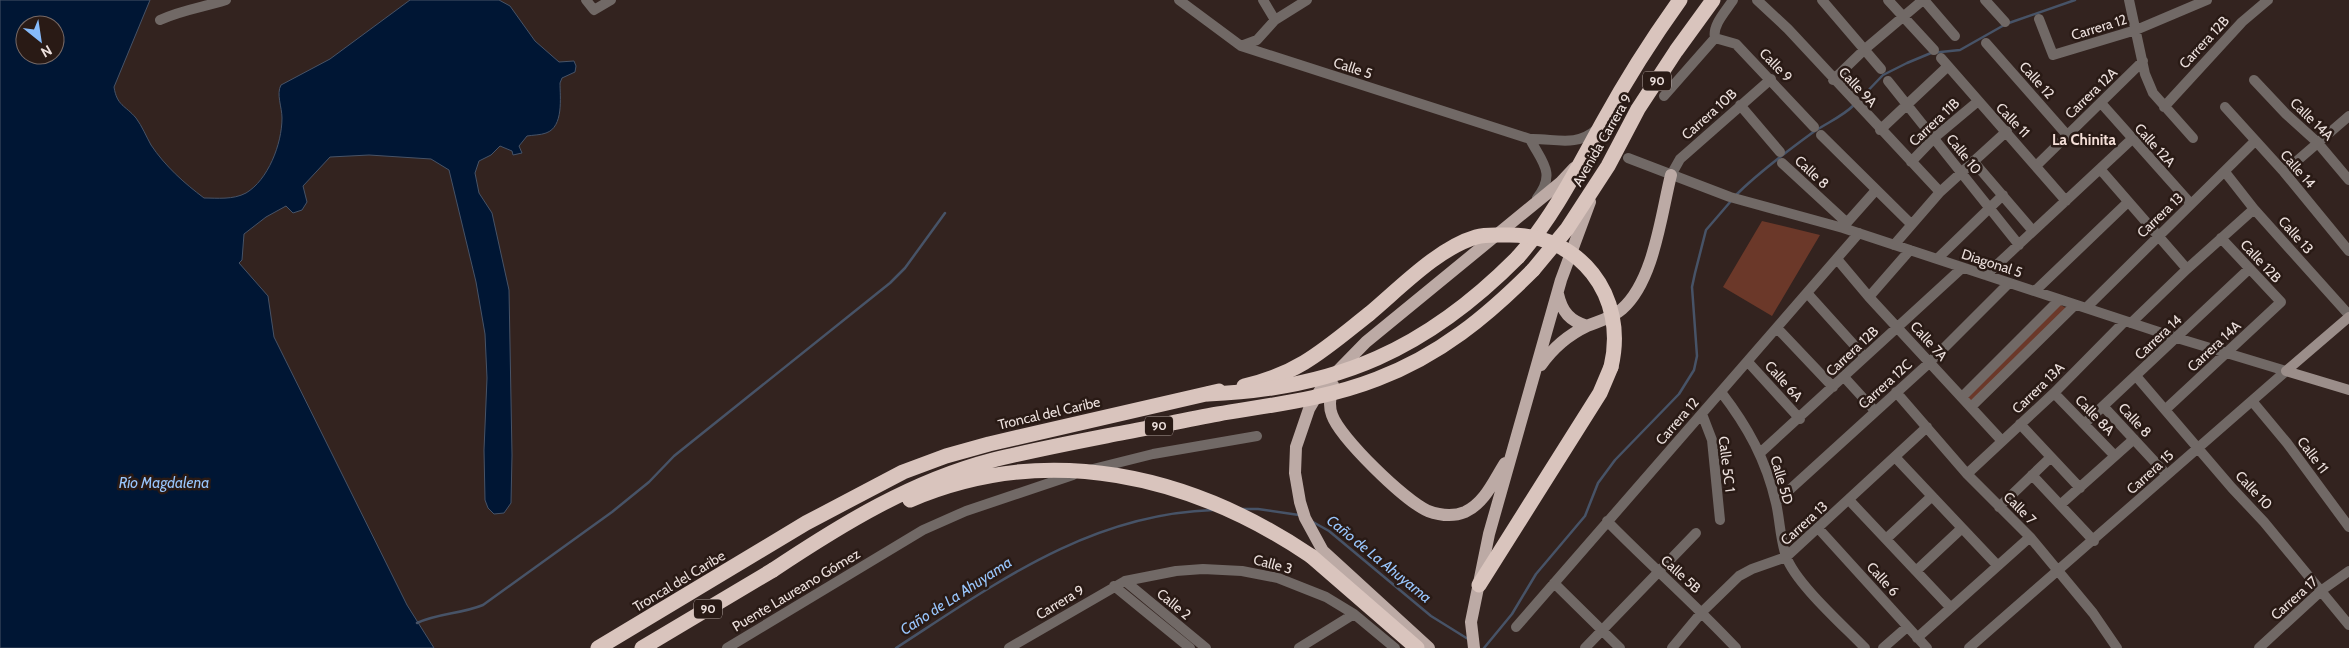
<svg xmlns="http://www.w3.org/2000/svg" width="2349" height="648" font-family="Cabin,sans-serif">
  <style>
    .green { fill: #6b3829 }
    .water { fill: #001634; stroke: #475367; fill-rule: evenodd }
    .lines { fill: none; stroke-linecap: round; stroke-linejoin: round }
    .stream { stroke: #475367; stroke-width: 2.5 }
    .street { stroke: #716966; stroke-width: 10 }
    .secondary { stroke: #9b8e8a; stroke-width: 10 }
    .primary { stroke: #bcaaa5; stroke-width: 12 }
    .highway { stroke: #d9c4bd; stroke-width: 15 }
    .highway-bridge { stroke: #d9c4bd; stroke-width: 15 }
    .labels { text-anchor: middle; stroke-width: 5; stroke-linejoin: round; paint-order: stroke }
    .shield { fill: #291a15; stroke: #b2a5a1; stroke-width: 1 }
    .shield-label { font-size: 12px; font-weight: bold; fill: #ece0dd }
    .street-label { font-size: 14px; fill: #ece0dd; stroke: #291a15 }
    .neighbourhood-label { font-size: 15px; font-weight: bold; fill: #f4ded7; stroke: #291a15 }
    .water-label { font-size: 15px; font-style: italic; fill: #99c6fd; stroke: #291a15 }
  </style>
  <rect width="100%" height="100%" fill="#33231f"/>
  <path class="green" d="M1762 221 1820 235 1772 316 1723 287Z
    M2059 304 2066 308 1972 404 1965 397Z"/>
  <path class="water" d="M0 0H150L114 87C117 106 125 105 136 118 142 126 146 136 151 145 165 166 184 183 204 198 217 198 233 200 246 193 268 180 282 144 282 118 282 107 276 94 281 85L330 59 410 0H499L510 6 535 41 559 62 574 61 576 66 575 72 562 78 560 83C560 97 564 127 546 133 541 135 533 135 527 136L519 146 522 153 513 155 512 151 500 146 491 155 479 161 475 173 479 193 492 213 509 290 512 455 511 503 504 513 494 514 488 508 485 500 484 450 487 378 485 334 476 282 449 170 431 159 369 155 330 157 303 186 307 202 302 210 293 213 286 206 266 217 244 234 242 260 239 263 268 296 274 337 407 605 434 648H0ZM25 25H55V55H25Z"/>
  <g class="lines">
    <path class="stream" d="M1858 101 1883 75 1907 63 1931 53 1960 50 2006 24 2075 0
      M1736 195C1759 172 1786 152 1812 133 1826 123 1842 117 1854 105
      M1241 509H1258L1299 515
      M1313 522 1329 531 1431 616 1468 639
      M417 623C439 613 461 614 483 605L612 512 649 482 674 456 890 283 905 268 945 213
      M896 648C995 584 1089 514 1213 510
      M1484 648 1512 614 1536 574 1585 516 1598 483 1615 460 1679 394 1694 370 1697 356 1692 287 1695 273 1706 230 1731 201"/>
    <path class="street" d="M586 0 594 10 611 0
      M1179 0 1241 46 1530 139C1554 138 1576 148 1597 129
      M1263 0 1275 20
      M1733 0C1726 11 1712 25 1715 38L1736 44 1814 127
      M1757 0 1788 29 1940 192
      M1822 0 1881 69
      M1888 0 1934 50
      M1924 0 1955 36
      M1985 0 2005 22
      M2129 0 2145 74 2153 93 2193 138
      M2039 19 2053 55 2136 30 2207 0
      M160 20C181 10 204 7 226 0
      M1986 43 2067 135
      M1241 46 1257 40 1275 20 1307 0
      M1941 58 2066 201
      M1833 80 1865 49 1923 0
      M2254 80 2286 114 2317 142 2349 180
      M1888 81 2019 245
      M1664 96 1715 38
      M2101 103 2191 204
      M1740 105 1780 152
      M2164 107 2242 22 2268 0
      M2225 107 2284 172 2349 251
      M1880 130 1947 67
      M1821 135 1911 224
      M1530 139C1541 161 1557 173 1537 198
      M1628 158 1730 197 1843 228 2177 338 2286 371
      M1973 161 2033 231
      M1911 162 1934 138 1977 102
      M1782 163 1846 222
      M2037 165 2143 61
      M2100 169 2187 269
      M2225 172 2254 209 2349 315
      M2284 172 2349 116
      M1671 175 1680 159 1771 79
      M1844 226 1876 190
      M1894 245 1940 192 2007 131
      M1837 259 1869 297 2002 441
      M1937 259 2003 195
      M1986 275 2132 139
      M2035 291 2128 202
      M1808 294 1864 356
      M1869 297 1910 250
      M2086 308 2254 142
      M2131 323 2187 269 2254 209
      M1777 328 1833 387
      M1748 362 1800 419
      M2136 376 2232 488 2264 522 2349 625
      M1844 377 1875 411
      M1721 392C1748 427 1766 460 1776 503 1780 520 1780 539 1786 556 1795 583 1844 626 1865 648
      M1896 392 1967 474 2030 537 2093 613 2117 648
      M2054 393 2115 456
      M1962 397 2059 300
      M2252 401 2287 443 2349 527
      M2103 406 2167 475
      M1971 407 2075 305
      M2166 409 2281 302 2221 238
      M1702 414 1712 440 1720 520
      M2020 424 2080 488
      M2084 424 2249 269
      M1760 453 1962 268
      M1895 457 1997 565
      M1089 470 1153 454 1257 436
      M1967 474 2054 393 2125 321
      M2032 475 2094 541
      M1849 500 1950 607
      M1776 502 1929 363 2009 283
      M2060 505 2134 439
      M1999 507 2051 457
      M1607 521C1649 564 1695 604 1736 648
      M1818 528 1927 648
      M1886 539 1931 497
      M1916 571 1961 529
      M1125 581 1206 648
      M1554 583 1620 648
      M1114 586 1190 648
      M1516 627 1859 233
      M1917 638 2030 537
      M727 648 923 530 966 511 1073 475
      M1009 648 1125 581 1176 571 1203 569 1242 571 1278 578 1326 597 1354 614 1395 648
      M1299 648 1354 614
      M1585 648 1696 533
      M1672 648 1702 612 1739 576 1752 569 1786 557 1927 427
      M1883 648 1907 627
      M1969 648 2286 371
      M2259 648 2322 590 2349 571"/>
    <path class="secondary" d="M2286 371 2349 317
      M2286 371 2349 390"/>
    <path class="primary" d="M1558 294C1562 312 1570 321 1587 326
      M1541 365C1553 348 1568 335 1587 326 1599 321 1612 318 1622 309 1654 281 1661 215 1671 175
      M1333 385C1331 395 1328 405 1332 415 1340 438 1405 501 1428 511 1439 515 1453 517 1465 512 1485 503 1494 480 1505 463
      M1429 648 1323 551 1305 518 1300 502 1295 473 1296 447 1309 409 1322 387 1366 342 1560 183 1574 168
      M1474 648 1471 622 1489 534 1561 280 1590 202"/>
    <path class="highway" d="M1518 257C1554 216 1577 169 1603 122 1626 80 1652 39 1680 0
      M1533 270 1567 229 1608 166 1638 109 1676 51 1713 0
      M1244 386C1299 374 1326 348 1369 314
      M1311 556 1417 648
      M1479 585 1600 393 1611 367
      M598 648 806 523 903 472 946 456 989 444 1219 391
      M642 648 773 570"/>
    <path class="highway-bridge" d="M1369 314C1399 289 1438 248 1476 237 1486 234 1496 235 1506 235 1580 233 1628 296 1611 367
      M1208 394C1337 389 1427 349 1518 257
      M910 500C1048 441 1191 475 1311 556
      M773 570C842 524 912 481 993 460 1033 450 1075 442 1116 434 1150 428 1184 420 1218 414 1271 405 1326 399 1377 379 1440 355 1486 317 1533 270"/>
  </g>
  <g class="labels">
    <g class="shield">
      <rect x="1643" y="71.5" width="28" height="19" rx="4"/>
      <rect x="1145" y="416.5" width="28" height="19" rx="4"/>
      <rect x="694" y="599.5" width="28" height="19" rx="4"/>
    </g>
    <g class="shield-label">
      <text x="1657" y="85">90</text>
      <text x="1159" y="430">90</text>
      <text x="708" y="613">90</text>
    </g>
    <g class="street-label">
      <text transform="translate(2099 27) rotate(-17)" y="5">Carrera 12</text>
      <text transform="translate(2204 42) rotate(-47)" y="5">Carrera 12B</text>
      <text transform="translate(1776 65) rotate(46)" y="5">Calle 9</text>
      <text transform="translate(1353 68) rotate(18)" y="5">Calle 5</text>
      <text transform="translate(2037 80) rotate(48)" y="5">Calle 12</text>
      <text transform="translate(1858 87) rotate(47)" y="5">Calle 9A</text>
      <text transform="translate(2091 93) rotate(-44)" y="5">Carrera 12A</text>
      <text transform="translate(1709 114) rotate(-42)" y="5">Carrera 10B</text>
      <text transform="translate(2312 119) rotate(44)" y="5">Calle 14A</text>
      <text transform="translate(2013 120) rotate(46)" y="5">Calle 11</text>
      <text transform="translate(1934 122) rotate(-43)" y="5">Carrera 11B</text>
      <text transform="translate(1602 140) rotate(-60)" y="5">Avenida Carrera 9</text>
      <text transform="translate(2155 145) rotate(48)" y="5">Calle 12A</text>
      <text transform="translate(1964 154) rotate(51)" y="5">Calle 10</text>
      <text transform="translate(2298 169) rotate(49)" y="5">Calle 14</text>
      <text transform="translate(1812 172) rotate(43)" y="5">Calle 8</text>
      <text transform="translate(2160 215) rotate(-44)" y="5">Carrera 13</text>
      <text transform="translate(2296 235) rotate(48)" y="5">Calle 13</text>
      <text transform="translate(2261 261) rotate(47)" y="5">Calle 12B</text>
      <text transform="translate(1992 263) rotate(18)" y="5">Diagonal 5</text>
      <text transform="translate(2158 337) rotate(-43)" y="5">Carrera 14</text>
      <text transform="translate(1929 341) rotate(48)" y="5">Calle 7A</text>
      <text transform="translate(2214 346) rotate(-43)" y="5">Carrera 14A</text>
      <text transform="translate(1852 351) rotate(-43)" y="5">Carrera 12B</text>
      <text transform="translate(1784 381) rotate(48)" y="5">Calle 6A</text>
      <text transform="translate(1885 384) rotate(-42)" y="5">Carrera 12C</text>
      <text transform="translate(2038 388) rotate(-44)" y="5">Carrera 13A</text>
      <text transform="translate(1049 413) rotate(-13)" y="5">Troncal del Caribe</text>
      <text transform="translate(2095 415) rotate(46)" y="5">Calle 8A</text>
      <text transform="translate(2135 420) rotate(47)" y="5">Calle 8</text>
      <text transform="translate(1677 421) rotate(-49)" y="5">Carrera 12</text>
      <text transform="translate(2313 455) rotate(53)" y="5">Calle 11</text>
      <text transform="translate(1727 464) rotate(83)" y="5">Calle 5C 1</text>
      <text transform="translate(2150 472) rotate(-42)" y="5">Carrera 15</text>
      <text transform="translate(1782 480) rotate(74)" y="5">Calle 5D</text>
      <text transform="translate(2254 490) rotate(47)" y="5">Calle 10</text>
      <text transform="translate(2020 508) rotate(45)" y="5">Calle 7</text>
      <text transform="translate(1804 523) rotate(-42)" y="5">Carrera 13</text>
      <text transform="translate(1273 564) rotate(15)" y="5">Calle 3</text>
      <text transform="translate(1681 574) rotate(42)" y="5">Calle 5B</text>
      <text transform="translate(1883 579) rotate(48)" y="5">Calle 6</text>
      <text transform="translate(679 581) rotate(-31)" y="5">Troncal del Caribe</text>
      <text transform="translate(796 590) rotate(-31)" y="5">Puente Laureano Gómez</text>
      <text transform="translate(2294 598) rotate(-42)" y="5">Carrera 17</text>
      <text transform="translate(1060 602) rotate(-31)" y="5">Carrera 9</text>
      <text transform="translate(1174 604) rotate(40)" y="5">Calle 2</text>
    </g>
    <g class="neighbourhood-label">
      <text x="2084" y="145">La Chinita</text>
    </g>
    <g class="water-label">
      <text x="164" y="488">Río Magdalena</text>
      <text transform="translate(1379 559) rotate(39)" y="5">Caño de La Ahuyama</text>
      <text transform="translate(956 596) rotate(-33)" y="5">Caño de La Ahuyama</text>
    </g>
  </g>
  <g transform="translate(40 40) rotate(150)"><circle r="24" fill="#291a15" stroke="#776965"/>
  <path d="M0-4L9 19L0 12L-9 19Z" fill="#86bbfb"/>
  <text y="-8" font-size="14" font-weight="bold" text-anchor="middle" fill="#ece0dd">N</text>
  </g>
</svg>
